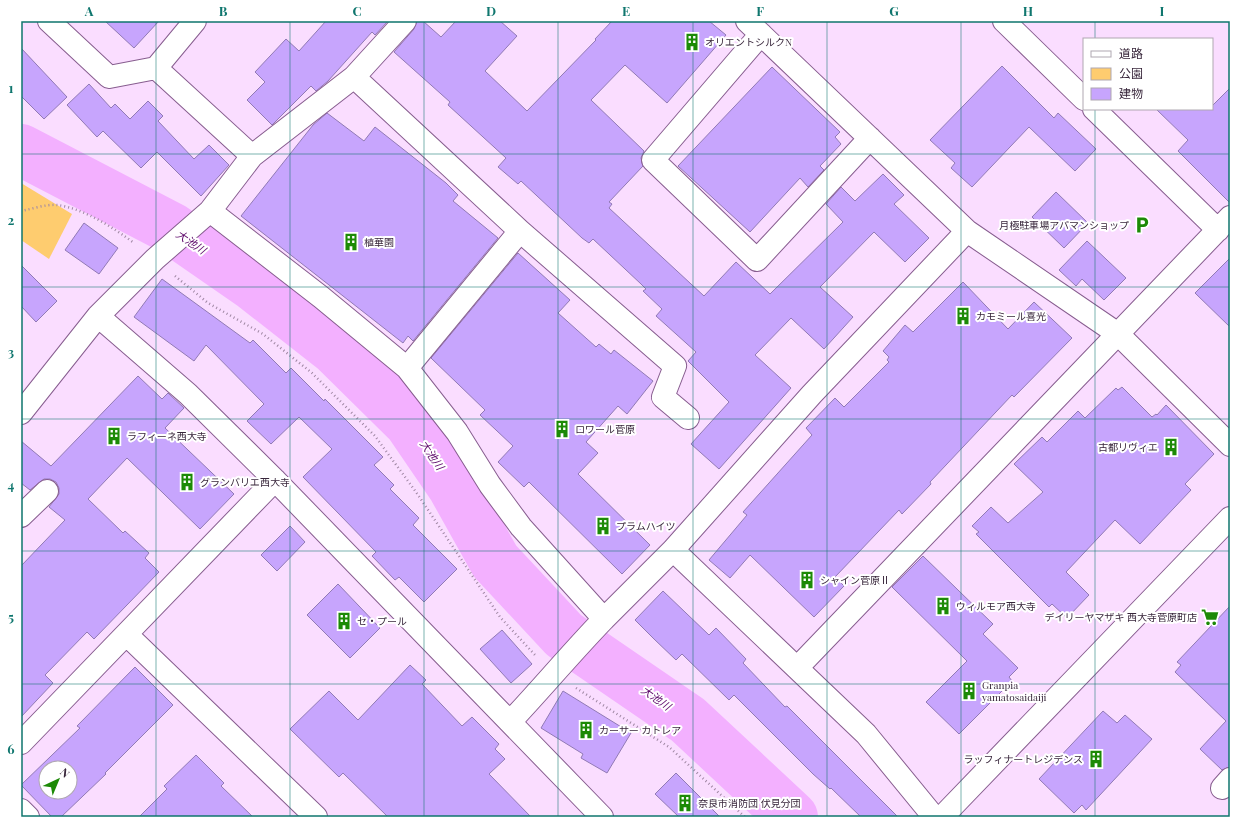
<svg xmlns="http://www.w3.org/2000/svg" width="1251" height="838" font-family="'Playfair Display','Noto Sans JP',serif">
  <style>
    .green { fill: #fecc6f }
    .lines { fill: none; stroke-linecap: round; stroke-linejoin: round }
    .river { stroke: #f3b0ff; stroke-width: 52 }
    .building { fill: #c7a5fd; stroke: #917ab5; fill-rule: evenodd }
    .street-casing { stroke: #875d8f; stroke-width: 24 }
    .secondary-casing { stroke: #875d8f; stroke-width: 24 }
    .path { stroke: #a088a4; stroke-width: 2.5; stroke-dasharray: 1 3; stroke-linecap: butt }
    .street { stroke: #fff; stroke-width: 22 }
    .secondary { stroke: #fff; stroke-width: 22 }
    .grid { fill: none; stroke: #0f766e; stroke-width: 1; stroke-opacity: 0.55 }
    .labels { text-anchor: middle; stroke-width: 4; stroke-linejoin: round; paint-order: stroke }
    .poi-label { font-size: 10px; fill: #38263b; stroke: #fff; text-anchor: start }
    .water-label { font-size: 11px; font-style: italic; fill: #600d6d; stroke: #fff }
    .neatline { fill: none; stroke: #0f766e; stroke-width: 1.5 }
    .grid-label { font-size: 13px; text-anchor: middle; font-weight: bold; fill: #0f766e }
  </style>
  <rect width="100%" height="100%" fill="#faddff"/>
  <path class="green" d="M21 183 72 214 49 259 21 240Z"/>
  <g class="lines">
    <path class="river" d="M21 150 171 228 252 284 335 349 410 423 453 486 495 561 564 635 688 720 792 817"/>
  </g>
  <path class="building" d="M105 21H159L134 48Z
    M326 21H388L375 35 372 32 328 81 316 91 311 86 272 125 247 100 265 82 255 72 286 39 299 51Z
    M417 21H423L441 37 456 21H500L517 36 485 71 527 111 596 40 595 39 612 21H709L726 35 667 103 625 65 591 100 644 151 641 158 643 166 609 202 612 204 609 208 704 296 736 262 770 294 843 222 826 204 841 187 855 201 883 174 904 195 894 204 929 238 905 262 874 232 820 287 853 317 824 349 791 318 755 355 791 388 719 469 691 444 729 402 688 361 696 352 656 316 662 309 643 291 646 289 641 284 593 239 589 243 582 238 521 181 518 184 498 167 506 158 448 105 450 102 394 52 414 29Z
    M21 48 67 97 44 119 21 96Z
    M1002 66 1054 118 1058 113 1096 149 1075 171 1029 127 972 187 951 168 955 163 930 140Z
    M772 67 840 132 835 137 841 144 820 166 824 170 808 187 800 178 750 232 678 166Z
    M89 84 111 108 115 104 130 119 148 101 163 116 158 121 194 159 209 145 229 165 201 196 157 152 141 168 103 131 97 137 67 105Z
    M1230 88V203L1178 151 1188 140 1156 109H1212V106Z
    M327 113 364 141 375 127 446 183 458 195 453 201 498 238 413 341 408 336 403 343 241 216 313 125Z
    M1056 192 1088 223 1064 248 1032 217Z
    M84 223 118 248 99 274 65 250Z
    M1087 241 1126 278 1104 300 1082 279 1076 286 1059 270Z
    M518 253 570 300 558 313 596 347 599 344 611 354 614 350 653 381 627 414 618 406 586 442 598 453 578 474 650 545 622 574 529 482 524 487 498 462 513 446 480 415 485 410 431 358Z
    M1230 258V327L1195 293Z
    M21 265 57 301 36 322 21 306Z
    M162 279 250 343 253 340 286 373 291 368 324 401 325 399 383 457 374 465 394 485 390 489 419 518 413 525 457 569 424 602 399 577 395 580 372 556 376 552 303 477 332 449 299 417 271 444 247 421 264 404 206 345 194 361 134 317Z
    M963 282 1008 329 1034 302 1072 338 1014 397 1012 395 930 482 931 484 902 514 899 510 835 577 844 586 814 617 750 555 730 578 709 560 747 515 743 512 812 435 806 428 835 398 844 407 889 362 887 360 889 357 883 351 905 325 913 332Z
    M138 376 162 399 168 393 184 408 165 428 234 494 200 529 127 458 88 499 123 533 125 531 149 553 145 558 159 572 94 639 87 632 45 675 53 683 21 717V566L65 520 49 507 59 494V488L56 482 50 479H44L30 490 21 483V441L51 466Z
    M1122 387 1152 417 1156 414 1157 415 1166 405 1214 454 1185 484 1191 490 1140 544 1115 520 1066 572 1089 595 1067 618 1052 604 1049 607 976 534 979 532 972 526 991 507 1008 523 1043 492 1014 464 1042 437 1047 442 1078 411 1085 418 1116 388 1118 390Z
    M290 526 305 542 277 571 261 555Z
    M923 556 993 624 983 634 1018 668 1009 677 1012 681 959 734 926 702 967 661 892 587Z
    M338 584 380 628 350 658 307 615Z
    M663 591 709 635 716 628 746 659 743 663 785 707 787 706 898 817H861L831 788 830 789 813 774 734 695 729 700 682 654 676 660 654 639 635 620Z
    M1230 606V767L1222 770 1200 749 1226 721 1175 672 1181 665 1177 662Z
    M502 630 532 664 511 683 480 649Z
    M410 665 426 680 422 684 462 726 472 717 499 744 495 749 505 759 489 774 531 817H388L343 773 339 777 290 729 329 691 358 720Z
    M135 667 173 705 105 773 106 774 61 817H52L21 785 80 728 77 726ZM46 768H70V792H46Z
    M563 691 631 733 607 773 581 758 583 754 541 728Z
    M1103 711 1117 723 1125 715 1152 739 1086 810 1082 805 1074 813 1039 779Z
    M196 755 224 783 221 786 253 817H139L167 789 164 786Z
    M676 773 720 817H679L655 794Z"/>
  <g class="lines">
    <g class="street-casing">
      <path id="street" d="M49 21 109 77 156 68 195 21
        M747 21 967 231 1118 334 1230 445
        M1004 21 1084 99
        M761 34 653 160 757 260 870 138
        M156 68 252 156
        M354 77 520 231 675 366 663 397 688 418
        M1094 109 1218 230
        M210 211 321 297 407 368 457 432 490 485 521 527 604 619 673 550 812 394 967 231
        M98 316 188 394 275 480 602 817
        M407 368 520 231
        M21 413 98 316 155 259 210 211 252 156 354 77 405 21
        M21 516 47 491
        M673 550 866 734 934 817
        M127 635 316 817
        M797 668 1230 217
        M510 722C542 688 572 652 604 619
        M21 743 275 480
        M1222 788 1230 779
        M21 810 28 817"/>
    </g>
    <g class="secondary-casing">
      <path id="secondary" d="M942 817 1230 518"/>
    </g>
    <path class="path" d="M21 211C32 209 46 204 57 205 83 208 114 228 134 243
      M175 276 208 303 263 334 312 373 375 436 416 492 500 617 535 655
      M576 688 669 747 745 817"/>
    <use href="#street" class="street"/>
    <use href="#secondary" class="secondary"/>
  </g>
  <path class="grid" d="M156 21V817M290 21V817M424 21V817M558 21V817M693 21V817M827 21V817M961 21V817M1095 21V39M1095 109V817M21 154H1230M21 287H1230M21 419H1230M21 551H1230M21 684H1230"/>
  <defs>
    <g id="building-bare" transform="scale(1.38)"><path d="M-4-6H4V6H1V3H-1V6H-4ZM-2.5-4.3h1.7v1.8h-1.7ZM.8-4.3h1.7v1.8H.8ZM-2.5-1h1.7V.8h-1.7ZM.8-1h1.7V.8H.8Z" fill="#1c8a06" stroke="#fff" stroke-width="2.5" paint-order="stroke"/></g>
    <g id="parking-bare" transform="scale(1.38)"><path d="M-3.5-5.5H1a3.5 3.5 0 0 1 0 7H-1V5.5H-3.5ZM-1-3.4V-.6H.8a1.4 1.4 0 0 0 0-2.8Z" fill="#1c8a06" stroke="#fff" stroke-width="2.5" paint-order="stroke"/></g>
    <g id="supermarket-bare" transform="scale(1.38)"><path d="M-6-5.5h2.5l.6 2H6L4.5 2H-2.5L-4.4-4H-6ZM-1.5 3.2a1.3 1.3 0 1 0 .1 0ZM3 3.2a1.3 1.3 0 1 0 .1 0Z" fill="#1c8a06" stroke="#fff" stroke-width="2.5" paint-order="stroke"/></g>
  </defs>
  <g fill-rule="evenodd">
    <use href="#building-bare" x="692" y="42"/>
    <use href="#parking-bare" x="1142" y="225"/>
    <use href="#building-bare" x="351" y="242"/>
    <use href="#building-bare" x="963" y="316"/>
    <use href="#building-bare" x="562" y="429"/>
    <use href="#building-bare" x="114" y="436"/>
    <use href="#building-bare" x="1171" y="447"/>
    <use href="#building-bare" x="187" y="482"/>
    <use href="#building-bare" x="603" y="526"/>
    <use href="#building-bare" x="807" y="580"/>
    <use href="#building-bare" x="943" y="606"/>
    <use href="#supermarket-bare" x="1210" y="617"/>
    <use href="#building-bare" x="344" y="621"/>
    <use href="#building-bare" x="969" y="691"/>
    <use href="#building-bare" x="586" y="730"/>
    <use href="#building-bare" x="1096" y="759"/>
    <use href="#building-bare" x="685" y="803"/>
  </g>
  <g class="labels">
    <g class="poi-label">
      <text x="705" y="46">オリエントシルクN</text>
      <text x="1129" y="229" text-anchor="end">月極駐車場アパマンショップ</text>
      <text x="364" y="246">植華園</text>
      <text x="976" y="320">カモミール喜光</text>
      <text x="575" y="433">ロワール菅原</text>
      <text x="127" y="440">ラフィーネ西大寺</text>
      <text x="1158" y="451" text-anchor="end">古都リヴィエ</text>
      <text x="200" y="486">グランバリエ西大寺</text>
      <text x="616" y="530">プラムハイツ</text>
      <text x="820" y="584">シャイン菅原Ⅱ</text>
      <text x="956" y="610">ウィルモア西大寺</text>
      <text x="1197" y="621" text-anchor="end">デイリーヤマザキ 西大寺菅原町店</text>
      <text x="357" y="625">セ・プール</text>
      <text x="982" y="689">Granpia<tspan x="982" dy="12">yamatosaidaiji</tspan></text>
      <text x="599" y="734">カーサー カトレア</text>
      <text x="1083" y="763" text-anchor="end">ラッフィナートレジデンス</text>
      <text x="698" y="807">奈良市消防団 伏見分団</text>
    </g>
    <g class="water-label">
      <text transform="translate(191 242) rotate(34)" y="4">大池川</text>
      <text transform="translate(432 455) rotate(56)" y="4">大池川</text>
      <text transform="translate(656 698) rotate(35)" y="4">大池川</text>
    </g>
  </g>
  <rect width="1251" height="838" fill="none" stroke="#ffffff" stroke-width="44"/>
  <rect x="1083" y="38" width="130" height="72" fill="#ffffff" stroke="#afa8b1"/>
  <rect x="1091" y="51" width="20" height="6" fill="#ffffff" stroke="#afa8b1"/>
  <text x="1119" y="58" font-size="12" fill="#38263b">道路</text>
  <rect x="1091" y="68" width="20" height="12" fill="#fecc6f" stroke="#afa8b1"/>
  <text x="1119" y="78" font-size="12" fill="#38263b">公園</text>
  <rect x="1091" y="88" width="20" height="12" fill="#c7a5fd" stroke="#afa8b1"/>
  <text x="1119" y="98" font-size="12" fill="#38263b">建物</text>
  <g transform="translate(58 780) rotate(44)"><circle r="19" fill="#ffffff" stroke="#afa8b1"/>
  <path d="M0-3L7 15L0 10L-7 15Z" fill="#1c8a06"/>
  <text y="-6" font-size="11" font-weight="bold" text-anchor="middle" fill="#38263b">N</text>
  </g>
  <rect x="22" y="22" width="1207" height="794" class="neatline"/>
  <g class="grid-label">
    <text x="89" y="16">A</text>
    <text x="223" y="16">B</text>
    <text x="357" y="16">C</text>
    <text x="491" y="16">D</text>
    <text x="626" y="16">E</text>
    <text x="760" y="16">F</text>
    <text x="894" y="16">G</text>
    <text x="1028" y="16">H</text>
    <text x="1162" y="16">I</text>
    <text x="11" y="93">1</text>
    <text x="11" y="225">2</text>
    <text x="11" y="357">3</text>
    <text x="11" y="490">4</text>
    <text x="11" y="622">5</text>
    <text x="11" y="754">6</text>
  </g>
</svg>
